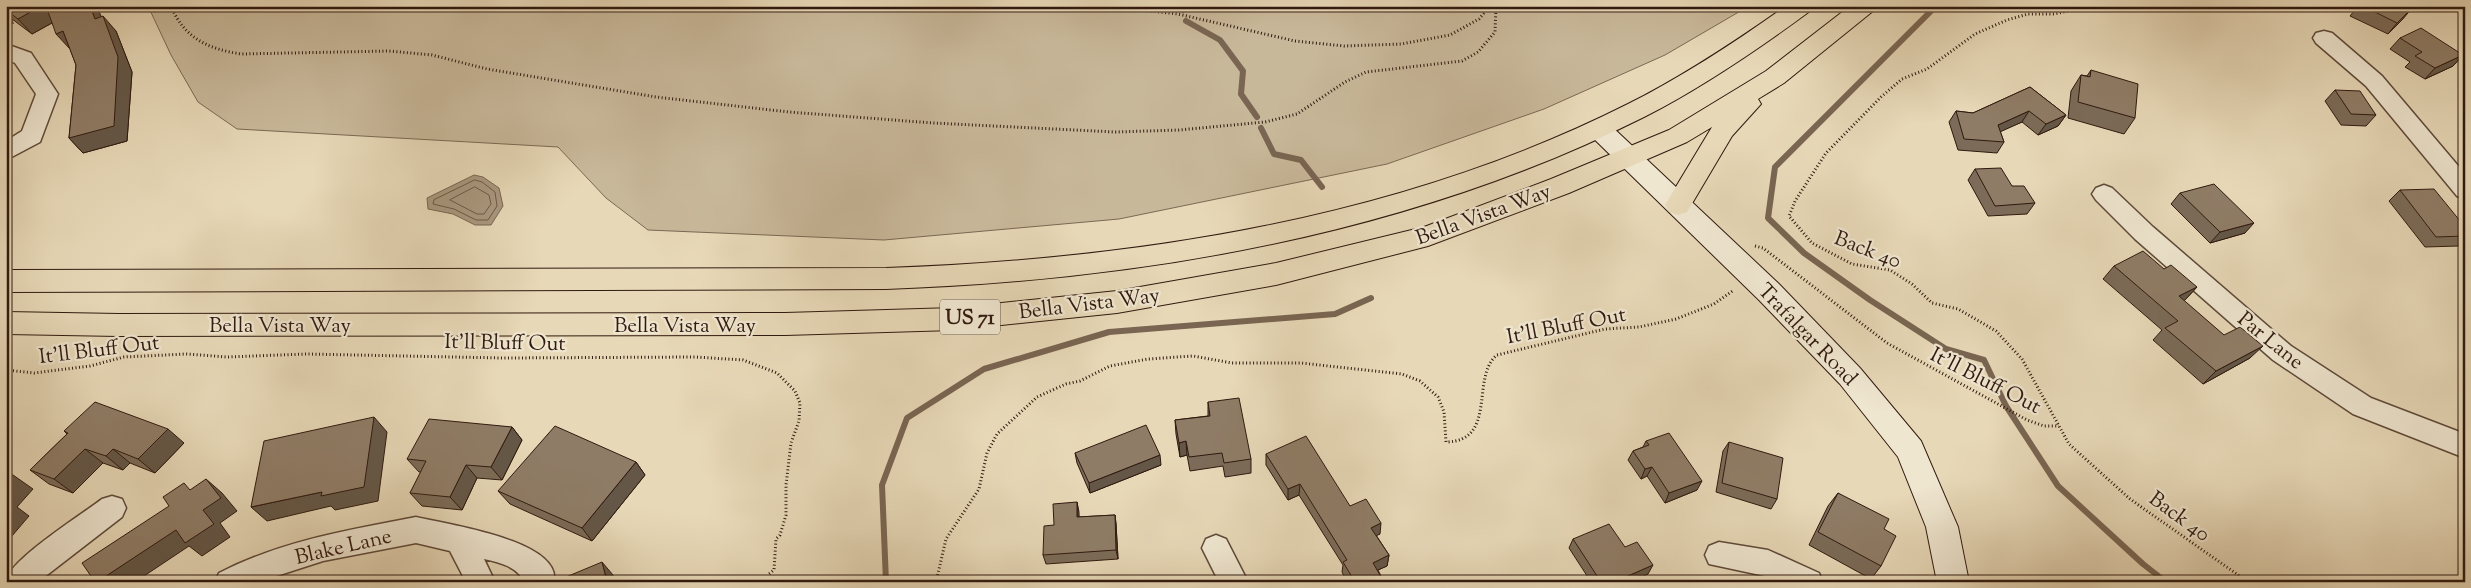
<svg xmlns="http://www.w3.org/2000/svg" width="2471" height="588" font-family="'Sorts Mill Goudy',serif">
  <style>
    .green { fill: #c8b89a; stroke: #7c6854 }
    .water { fill: #a9977e; stroke: #796552 }
    .lines { fill: none; stroke-linecap: round; stroke-linejoin: round }
    .shore { stroke: #6c5846; stroke-width: 1 }
    .stream { stroke: #796552; stroke-width: 6 }
    .street-casing { stroke: #5e4939; stroke-width: 3 }
    .secondary-casing { stroke: #30190f; stroke-width: 2 }
    .primary-casing { stroke: #30190f; stroke-width: 2 }
    .path { stroke: #30190f; stroke-width: 3; stroke-dasharray: 1 2.5; stroke-linecap: butt }
    .street { fill: #efe6d0; fill-rule: evenodd }
    .secondary { fill: #efe6d0; fill-rule: evenodd }
    .primary { fill: #e7d8b7; fill-rule: evenodd }
    .wall { fill: #7b6b58; stroke: #30190f }
    .shaded-wall { fill: #645747; stroke: #30190f }
    .building { fill: #8f7c66; stroke: #30190f }
    .labels { text-anchor: middle; stroke-width: 4.5; stroke-linejoin: round; paint-order: stroke }
    .shield { fill: #efe6d0; stroke: #695649; stroke-width: 1 }
    .shield-label { font-size: 20px; font-weight: bold; fill: #30190f }
    .street-label { font-size: 21px; fill: #30190f; stroke: #efe6d0 }
  </style>
  <rect width="100%" height="100%" fill="#e7d8b7"/>
  <filter id="stains"><feTurbulence type="fractalNoise" baseFrequency=".004" numOctaves="4"/><feColorMatrix values="0 0 0 0 .2 0 0 0 0 .09 0 0 0 0 .02 0 0 0 .5 -.17"/></filter>
  <radialGradient id="worn" r=".72"><stop offset=".6" stop-color="#630" stop-opacity="0"/><stop offset="1" stop-color="#630" stop-opacity=".3"/></radialGradient>
  <path class="green" d="M148 6H1749L1665 55 1544 109 1387 164 1119 219 884 240 648 230 606 198 558 147 237 129 198 102 171 55Z"/>
  <path class="water" d="M474 175 483 177 499 188 503 206 491 225H475L453 214 428 209 427 198Z"/>
  <g class="lines">
    <path class="shore" d="M475 180 482 182 495 192 497 206 488 220H476L454 209 433 204 434 200Z
      M475 187 489 195 491 204 484 214H477L450 200Z"/>
    <path class="stream" d="M1179 6 1183 10
      M1936 6 1775 167 1768 218 1804 253 1870 300 1946 349 1984 360 2006 406 2058 486 2143 564 2166 582
      M1186 21 1220 40 1243 71 1241 94 1257 117
      M1261 128 1274 154 1301 160 1322 187
      M886 582 882 485 907 418 984 369 1109 332 1335 314 1371 298"/>
    <g class="street-casing">
      <path id="street" d="M2324 31 2332 33 2382 76 2465 174V199L2457 196 2366 86 2316 43 2313 38 2316 33Z
        M6 44 31 53 58 94 40 142 6 160V141L22 131 36 94 15 63 6 59Z
        M2104 185 2112 188 2153 227 2291 346 2371 398 2465 434V458L2353 414 2273 360 2135 239 2096 200 2092 194 2096 188Z
        M112 496 122 499 126 508 122 517 38 582H6C6 562 84 513 102 499Z
        M416 517C444 524 562 540 554 582H524C518 567 499 562 484 559L495 582H466L450 551 416 543 323 561 258 582H215L219 573C281 541 348 530 416 517Z
        M1216 535 1226 539 1248 582H1219L1202 548 1206 539Z
        M1719 542 1768 550 1819 573 1823 582H1778L1765 576 1709 564 1705 555 1709 546Z"/>
    </g>
    <g class="secondary-casing">
      <path id="secondary" d="M1599 120 1608 123 1779 284 1860 368 1921 441 1958 527 1969 582H1937L1926 527 1898 457 1840 384 1759 300 1590 135 1587 129 1590 123Z"/>
    </g>
    <g class="primary-casing">
      <path id="primary" d="M1786 6H1813L1810 11C1757 50 1703 87 1644 117 1411 234 1145 280 886 289L6 292V270L886 268C1138 259 1400 219 1628 104 1684 76 1735 42 1786 6Z
        M1850 6H1876L1873 11 1784 83 1758 99 1761 104 1732 136 1687 212 1678 215 1669 212 1665 205 1712 127 1687 142 1569 193 1428 246 1276 285 1117 313 954 330 785 335 119 336 6 334V312L119 314 785 313 954 308 1117 291 1276 263 1424 227 1551 179 1669 130 1766 71Z"/>
    </g>
    <path class="path" d="M171 6C184 38 208 49 241 54L389 51 432 55 487 69 656 97 789 112 933 123 1115 132 1179 130 1265 122 1297 114 1345 82 1366 72 1462 61 1478 52 1495 32 1496 6
      M1106 6 1178 14 1295 41 1344 46 1401 44 1450 35 1479 19 1490 6
      M2126 6 2115 10 2082 8 2054 14H2028L2007 20 1975 34 1927 69 1902 79 1881 97 1826 153 1795 201 1789 216 1812 243 1852 264 1890 270 1912 284 1932 303 1958 309 1996 331 2022 359 2069 444 2130 499 2248 582
      M1755 246 1763 248 1887 343 2027 420 2044 426H2059
      M6 370 34 373 90 366 124 357 186 354 227 357 306 354 503 358 695 357 743 360 777 373 795 391 800 403 799 421 791 443 786 485V515L780 535 776 539 774 570 769 574 770 582
      M936 582 946 539 979 489 987 453 997 434 1037 397 1066 384 1080 381 1110 366 1148 359 1193 356 1232 363H1301L1402 374 1420 381 1438 397 1444 412 1446 442C1498 441 1470 377 1497 355L1605 329 1639 327 1676 319 1714 304 1734 290"/>
    <use href="#street" class="street"/>
    <use href="#secondary" class="secondary"/>
    <use href="#primary" class="primary"/>
  </g>
  <path class="wall" d="M6 6 101 16 116 31 132 72 127 141 83 153 69 138 76 65 70 49 52 23 32 34 12 19 13 24 6 19Z
    M2358 6H2408L2412 8 2388 34 2350 16Z
    M2400 38 2463 55 2453 66 2425 79 2405 67 2410 62 2390 49Z
    M2091 70 2135 118 2124 134 2068 118 2071 91 2081 75 2087 76Z
    M2030 87 2066 115 2058 126 2038 135 2022 122 2000 131 2004 142 1997 153 1958 150 1949 122 1956 111 1973 113Z
    M2335 90 2376 115 2366 126 2341 125 2325 101Z
    M1975 169 2012 186 2035 203 2027 214 1988 216 1968 180Z
    M2400 190 2465 227V241L2459 246 2425 247 2389 201Z
    M2180 193 2245 233 2210 243 2171 204Z
    M2114 266 2164 269 2197 287 2184 301 2250 358 2203 384 2153 340 2162 330 2103 279Z
    M1208 402 1251 459V473L1225 477 1223 466 1190 471 1187 455 1180 457 1176 434 1175 420 1208 416Z
    M512 427 522 440 502 480 477 478 462 510 422 506 410 493 421 472H419L407 459Z
    M64 431 184 443 155 473 130 463 123 470 103 463 73 493 49 484 30 470 67 434Z
    M1646 441 1697 490 1665 503 1647 476 1641 479 1628 460 1633 451 1643 447Z
    M1729 442 1777 499 1771 509 1716 492 1723 451Z
    M1075 453 1161 465 1090 493 1077 463Z
    M1266 454 1350 506 1380 534 1376 535 1389 555 1387 566 1378 570 1384 582H1347L1342 572 1343 565 1299 495 1288 500 1266 465Z
    M636 462 645 475 592 541 510 504 498 491Z
    M1838 493 1884 529 1881 566 1871 579 1809 545 1828 506Z
    M1077 502 1079 517 1115 515 1116 524 1118 559 1046 564 1043 555 1054 525Z
    M1573 539 1625 547 1648 574 1630 582H1591L1569 548Z"/>
  <path class="shaded-wall" d="M41 6H47L59 19 32 34 18 19Z
    M90 6H97L108 34 95 19Z
    M2412 8 2403 19 2388 34 2397 23Z
    M6 12 12 19 13 24 6 17Z
    M103 16 116 31 132 72 127 141 83 153 69 138Z
    M63 31 70 49 56 34Z
    M2463 55 2453 66 2425 79 2435 68Z
    M2029 111 2022 122 1991 136 1998 125Z
    M2066 115 2058 126 2038 135 2046 124Z
    M6 116 9 122 6 123Z
    M2254 223 2245 233 2210 243 2220 232Z
    M2197 287 2185 300 2167 309 2179 296Z
    M2263 346 2250 358 2203 384 2216 371Z
    M374 417 387 432 378 501 335 510 331 506 267 521 251 507 322 492Z
    M512 427 522 440 502 480 491 467Z
    M168 429 184 443 155 473 138 459Z
    M1186 441 1187 455 1180 457 1179 443Z
    M85 449 103 463 73 493 54 479Z
    M113 449 130 463 123 470 106 456Z
    M1160 455 1161 465 1090 493 1089 483Z
    M636 462 645 475 592 541 582 528Z
    M466 465 477 478 462 510 450 497Z
    M1652 467 1647 476 1641 479 1645 469Z
    M13 475 33 489 17 507 29 516 6 543V483Z
    M206 479 222 493 237 511 220 523 230 537 202 556 189 546 135 582H97L203 510Z
    M1702 481 1697 490 1665 503 1669 493Z
    M1300 484 1299 495 1288 500V489Z
    M1077 502 1079 512V527L1077 517Z
    M1115 515 1116 524 1118 559 1116 550Z
    M1381 523 1380 534 1369 539 1371 528Z
    M1389 555 1387 566 1371 573 1373 563Z
    M602 562 613 575 614 582H607Z
    M1653 565 1648 574 1630 582H1614Z"/>
  <path class="building" d="M6 6H41L18 19 6 10Z
    M46 6H90L95 19 103 16 118 57 114 126 69 138 76 65 63 31 56 34Z
    M2363 6H2408L2412 8 2397 23Z
    M2421 28 2463 55 2435 68 2415 56 2422 52 2400 38Z
    M2091 70 2138 84 2135 118 2078 102 2081 75 2090 77Z
    M2030 87 2066 115 2046 124 2029 111 1998 125 2004 142 1964 139 1956 111 1973 113Z
    M2335 90 2360 91 2376 115 2351 114Z
    M2001 168 2012 186H2024L2035 203 1995 206 1975 169Z
    M2214 184 2254 223 2220 232 2180 193Z
    M2434 189 2465 227V236L2436 237 2400 190Z
    M2143 251 2164 269 2171 265 2197 287 2179 296 2224 335 2240 327 2263 346 2216 371 2165 328 2178 321 2114 266Z
    M1239 398 1251 459 1224 463 1222 453 1189 457 1186 441 1179 443 1175 420 1210 416 1208 402Z
    M95 402 168 429 138 459 113 449 106 456 85 449 54 479 30 470 68 433 64 431Z
    M374 417 364 487 321 496 322 492 251 507 264 441Z
    M429 419 512 427 491 467 466 465 450 497 410 493 426 461 407 459Z
    M1146 425 1160 455 1089 483 1075 453Z
    M555 426 636 462 582 528 498 491Z
    M1669 433 1702 481 1669 493 1652 467 1645 469 1633 451 1649 445 1646 441Z
    M1306 436 1350 506 1366 499 1381 523 1371 528 1389 555 1373 563 1384 582H1355L1343 562 1347 560 1300 484 1288 489 1266 454Z
    M1729 442 1783 458 1777 499 1722 483Z
    M6 474 13 475 6 483Z
    M206 479 221 498 203 510 214 524 185 543 176 530 97 582H95L82 563 169 506 163 497 184 483 190 490Z
    M1838 493 1889 519 1884 529 1896 536 1881 566 1818 532Z
    M6 502 10 503 6 507Z
    M1077 502V517L1115 515 1116 550 1043 555 1044 526 1054 525 1053 504Z
    M1609 524 1625 547 1637 542 1653 565 1614 582H1601L1573 539Z
    M602 562 607 582H554Z"/>
  <g class="labels">
    <rect class="shield" x="940" y="299.5" width="60" height="35" rx="4"/>
    <g class="shield-label">
      <text x="970" y="324">US 71</text>
    </g>
    <g class="street-label">
      <text transform="translate(1483 214) rotate(-20)" y="7">Bella Vista Way</text>
      <text transform="translate(1868 249) rotate(21)" y="7">Back 40</text>
      <text transform="translate(1089 303) rotate(-7)" y="7">Bella Vista Way</text>
      <text x="280" y="332">Bella Vista Way</text>
      <text x="685" y="332">Bella Vista Way</text>
      <text transform="translate(1566 325) rotate(-11)" y="7">It'll Bluff Out</text>
      <text transform="translate(1808 334) rotate(46)" y="7">Trafalgar Road</text>
      <text transform="translate(2271 340) rotate(39)" y="7">Par Lane</text>
      <text transform="translate(505 342) rotate(1)" y="7">It'll Bluff Out</text>
      <text transform="translate(99 349) rotate(-7)" y="7">It'll Bluff Out</text>
      <text transform="translate(1986 380) rotate(27)" y="7">It'll Bluff Out</text>
      <text transform="translate(2180 516) rotate(36)" y="7">Back 40</text>
      <text transform="translate(343 546) rotate(-13)" y="7">Blake Lane</text>
    </g>
  </g>
  <rect width="2471" height="588" fill="none" stroke="#e7d8b7" stroke-width="25"/>
  <rect x="8" y="8" width="2456" height="573" fill="none" stroke="#30190f" stroke-width="2.5"/>
  <rect x="12" y="12" width="2446" height="563" fill="none" stroke="#30190f"/>
  <rect width="100%" height="100%" filter="url(#stains)"/>
  <rect width="100%" height="100%" fill="url(#worn)"/>
</svg>
